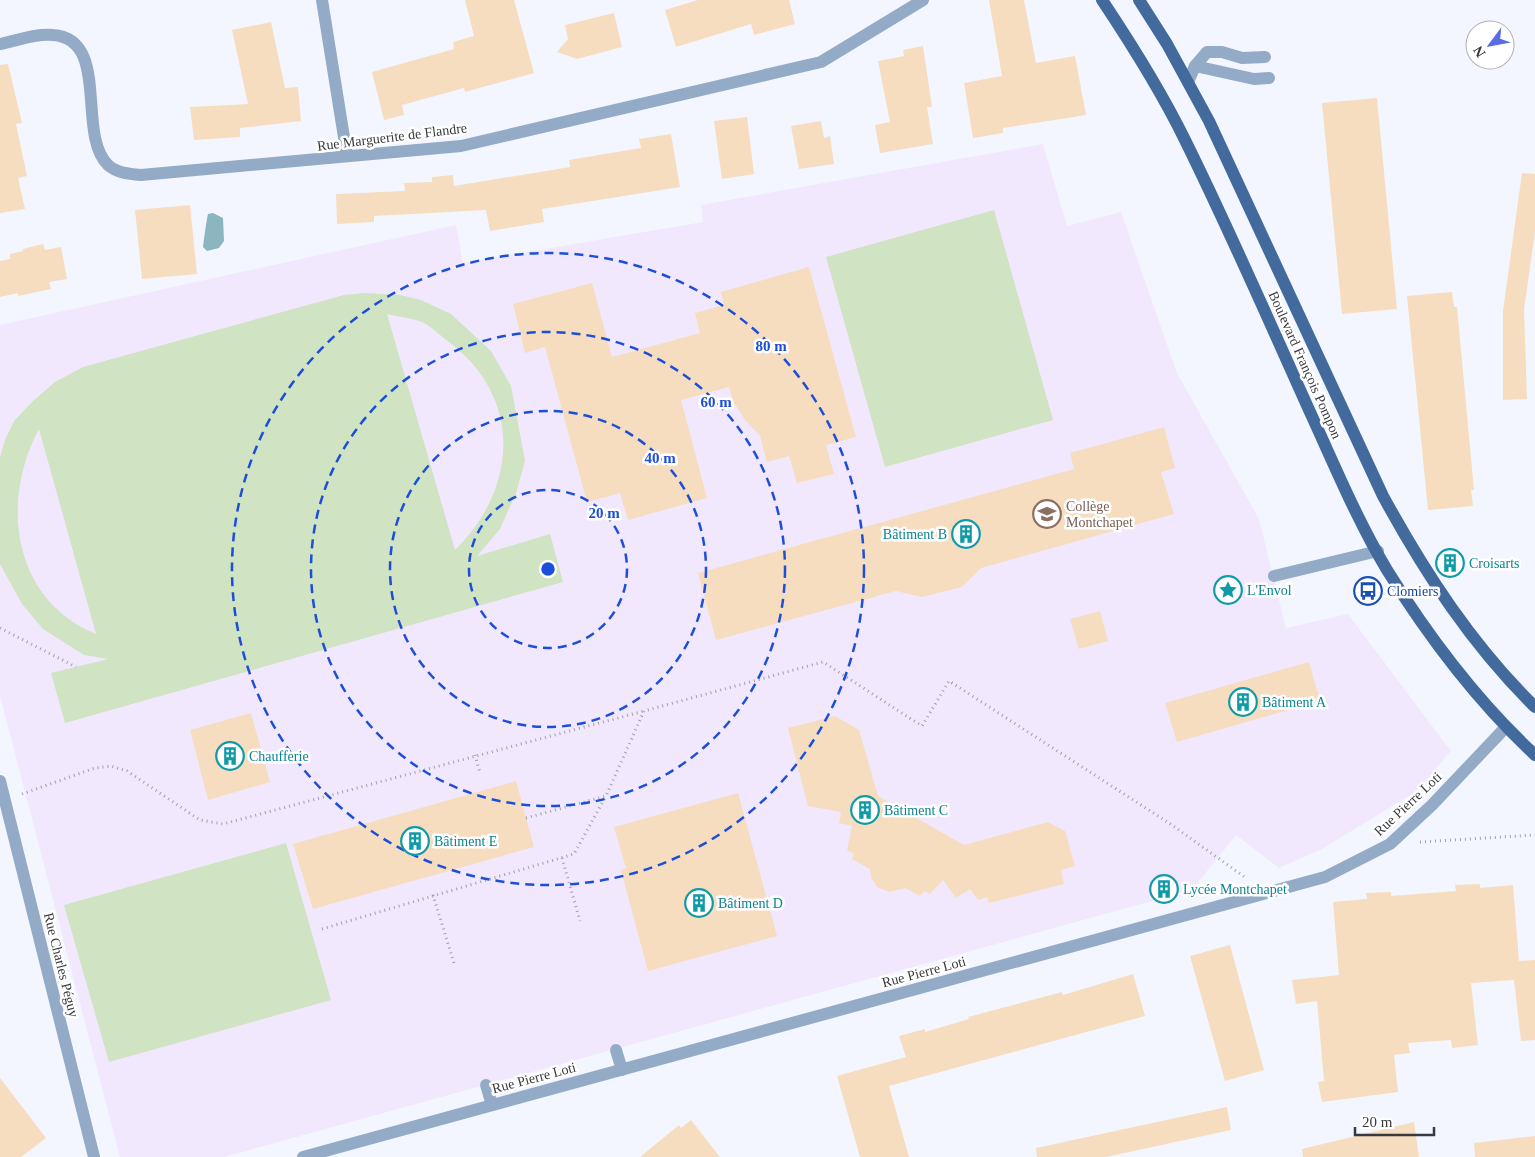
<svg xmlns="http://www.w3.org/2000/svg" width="1535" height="1157" font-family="Georgia,serif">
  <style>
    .education { fill: #f1e8fd }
    .green { fill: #d0e3c3; fill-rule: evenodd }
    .water { fill: #8bb6bf }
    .building { fill: #f6ddbf }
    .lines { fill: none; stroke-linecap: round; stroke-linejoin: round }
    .path { stroke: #9fa1a8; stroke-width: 3; stroke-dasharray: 1 4; stroke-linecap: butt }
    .service { stroke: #94abc7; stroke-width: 12 }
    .minor { stroke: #94abc7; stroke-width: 12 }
    .primary { stroke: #436a9d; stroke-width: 12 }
    .ring { fill: none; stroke: #1d4ed8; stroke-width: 2.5; stroke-dasharray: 9 6 }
    .labels { text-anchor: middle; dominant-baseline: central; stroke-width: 5; stroke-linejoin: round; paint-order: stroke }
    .street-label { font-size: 14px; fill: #38393d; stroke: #fff }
    .education-label { font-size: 14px; fill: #785e54; stroke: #fff; text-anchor: start }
    .culture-label { font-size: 14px; fill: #0d838f; stroke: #fff; text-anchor: start }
    .transit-label { font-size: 14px; fill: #164399; stroke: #fff; text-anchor: start }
    .centre { fill: #1d4ed8; stroke: #fff; stroke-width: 2.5 }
    .ring-label { font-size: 15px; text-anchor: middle; font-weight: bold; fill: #1d4ed8; stroke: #fff; stroke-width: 5; stroke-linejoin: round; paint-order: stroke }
  </style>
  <rect width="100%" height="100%" fill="#f4f6ff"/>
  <!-- education -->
  <polygon class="education" points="1043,144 1067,226 1121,212 1177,373 1259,519 1286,628 1348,614 1451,751 1417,791 1322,849 1279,868 1236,835 1192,890 224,1157 120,1157 0,696 0,325 456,225 463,263 703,222 701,205"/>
  <!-- green -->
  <g class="green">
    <polygon points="994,210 1053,420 885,467 826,257"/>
    <path d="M365,293L400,295L421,300L451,314L491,351L511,386L525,461L516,493L500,529L477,556L550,534L563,582L65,723L51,673L108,659L84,655L43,629L22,604L0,564V457L5,440L14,421L33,401L55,382L83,367L344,295ZM387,314C398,317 414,318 424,323C433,328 441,336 449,342C523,398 518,488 455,550ZM39,429L96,634C12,600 0,501 39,429Z"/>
    <polygon points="286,843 331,1000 109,1062 64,905"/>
  </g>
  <!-- water -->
  <path class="water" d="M213,213L223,218L224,241L219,248L207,251L203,247C203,245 207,217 208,214Z"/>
  <!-- building -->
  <g class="building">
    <polygon points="465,0 514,0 534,73 465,92 464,88 402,105 404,115 384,120 372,72 454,49 453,42 474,36"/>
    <polygon points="698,0 789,0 795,24 754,35 751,24 676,47 665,10"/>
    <polygon points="989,0 1024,0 1036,63 1075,56 1086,115 1003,128 1003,133 973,138 964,83 1002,76"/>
    <polygon points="614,13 622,47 577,59 557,52 568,39 565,25"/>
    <polygon points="271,22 285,88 298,87 301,121 240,128 240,137 194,140 190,107 248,104 232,30"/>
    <polygon points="923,46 932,107 927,107 933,144 880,153 875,125 890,122 878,61 904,56 903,50"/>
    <polygon points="8,64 22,123 16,124 27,176 18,178 25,209 0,213 0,65"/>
    <polygon points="1377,98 1397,309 1342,314 1322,103"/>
    <polygon points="747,117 754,174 722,179 714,121"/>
    <polygon points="821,121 824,138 830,136 834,164 799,169 791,126"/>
    <polygon points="671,134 680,187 542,209 544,222 490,231 486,210 374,216 374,222 337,224 336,194 405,191 404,183 432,182 432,177 453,175 454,186 570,167 569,160 641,148 639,139"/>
    <polygon points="1522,173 1535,174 1535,232 1524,310 1527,399 1503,400 1503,311"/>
    <polygon points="190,205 197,274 142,279 135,210"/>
    <polygon points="43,244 45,250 61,247 67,279 49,282 51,289 18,296 18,293 0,297 0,261 10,259 10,254 23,251 23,249"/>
    <polygon points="809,267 856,437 826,445 834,474 797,483 789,456 767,462 760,436 745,420 733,401 729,387 681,400 707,498 628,520 620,493 587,502 545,347 525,353 513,304 592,283 612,357 700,333 695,313 724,305 721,292"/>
    <polygon points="1452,292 1454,307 1457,307 1474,490 1471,490 1473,506 1428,510 1407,296"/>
    <polygon points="1164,427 1175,468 1161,472 1174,514 981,568 962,587 922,597 896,591 716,640 698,573 1074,469 1070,453"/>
    <polygon points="1100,611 1108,641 1079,649 1070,619"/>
    <polygon points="1309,662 1320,701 1177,742 1165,703"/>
    <polygon points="251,713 270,782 208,800 190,730"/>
    <polygon points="835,716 859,730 878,796 964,845 1048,822 1065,831 1075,866 1061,870 1064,884 989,903 987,897 978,900 970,889 956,898 943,880 930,894 924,891 920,896 905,888 890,892 877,887 871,877 870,869 852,859 854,854 847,850 852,826 839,823 841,812 808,806 788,728"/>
    <polygon points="516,781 534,847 313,909 293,844"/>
    <polygon points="738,793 777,936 648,971 621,870 626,868 614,827"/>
    <polygon points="1480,884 1480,888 1513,885 1519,961 1535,960 1535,1040 1521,1041 1514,980 1471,983 1478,1045 1452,1048 1451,1040 1408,1043 1410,1053 1394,1055 1398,1092 1322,1102 1318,1082 1324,1081 1317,1001 1296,1004 1292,980 1339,975 1333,902 1367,899 1366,893 1391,892 1391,896 1456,891 1455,885"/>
    <polygon points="1230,945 1264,1070 1225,1081 1190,956"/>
    <polygon points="1133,974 1145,1016 889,1086 909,1157 860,1157 837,1076 906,1057 899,1036 925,1029 925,1032 969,1019 968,1017 1062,992 1063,995"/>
    <polygon points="0,1078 46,1138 21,1157 0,1157"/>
    <polygon points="1227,1107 1231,1130 1106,1157 1037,1157 1036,1148"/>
    <polygon points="691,1120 720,1157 640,1157 679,1125 681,1128"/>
    <polygon points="1414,1122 1419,1157 1303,1157 1302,1149"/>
    <polygon points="1535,1136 1535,1157 1475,1157 1474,1143"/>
  </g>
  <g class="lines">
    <!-- path -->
    <g class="path">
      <polyline points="0,628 76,667"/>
      <polyline points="475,755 480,773"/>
      <polyline points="22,794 95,768 111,766 127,771 200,820 223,824 644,711"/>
      <polyline points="526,818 606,796 644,711 823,662 922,726 949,681 1169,823 1246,878"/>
      <polyline points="1420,842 1535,835"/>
      <polyline points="562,858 580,921"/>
      <polyline points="433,895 454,963"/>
      <polyline points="322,929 574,854 606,796"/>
    </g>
    <!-- service -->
    <g class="service">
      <polyline points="1195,66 1207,52 1222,52 1242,58 1265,57"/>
      <polyline points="1188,82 1195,66 1254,79 1269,78"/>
      <polyline points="1274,576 1378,551"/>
      <polyline points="616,1050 622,1070"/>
      <polyline points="486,1085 492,1105"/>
    </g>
    <!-- minor -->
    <g class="minor">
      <polyline points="322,0 347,156"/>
      <path d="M0,44C16,41 36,33 53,35C111,39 76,134 108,165C117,173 129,174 141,175L461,146L821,62L923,0"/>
      <polyline points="0,781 94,1157"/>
      <polyline points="303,1157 1325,877 1390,844 1432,805 1506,727"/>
    </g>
    <!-- primary -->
    <g class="primary">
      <path d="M1102,0C1132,45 1161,91 1185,140C1229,229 1269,321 1310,412C1334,464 1357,520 1387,570C1428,636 1478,702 1535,755"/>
      <path d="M1139,0L1167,44L1209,121L1383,496C1425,573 1472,645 1535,707"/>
    </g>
  </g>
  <!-- distance rings -->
  <g class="ring">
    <circle cx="548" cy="569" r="79"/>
    <circle cx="548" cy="569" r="158"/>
    <circle cx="548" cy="569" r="237"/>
    <circle cx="548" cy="569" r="316"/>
  </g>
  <!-- icons -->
  <defs>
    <symbol id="school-ring" viewBox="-11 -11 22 22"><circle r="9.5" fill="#fff" stroke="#8d6e63" stroke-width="1.5"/><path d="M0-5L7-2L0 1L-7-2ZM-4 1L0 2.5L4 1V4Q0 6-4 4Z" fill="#8d6e63"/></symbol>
    <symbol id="building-ring" viewBox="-11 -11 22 22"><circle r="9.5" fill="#fff" stroke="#0f9aa8" stroke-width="1.5"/><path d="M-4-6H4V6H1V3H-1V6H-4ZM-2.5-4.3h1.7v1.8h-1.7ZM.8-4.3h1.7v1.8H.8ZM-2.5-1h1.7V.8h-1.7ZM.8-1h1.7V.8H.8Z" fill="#0f9aa8"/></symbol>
    <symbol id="sight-ring" viewBox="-11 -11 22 22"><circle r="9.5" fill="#fff" stroke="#0f9aa8" stroke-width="1.5"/><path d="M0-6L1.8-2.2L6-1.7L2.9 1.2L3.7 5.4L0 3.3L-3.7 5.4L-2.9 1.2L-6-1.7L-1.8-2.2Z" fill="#0f9aa8"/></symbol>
    <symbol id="bus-ring" viewBox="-11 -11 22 22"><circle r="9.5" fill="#fff" stroke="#1a4fb4" stroke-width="1.5"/><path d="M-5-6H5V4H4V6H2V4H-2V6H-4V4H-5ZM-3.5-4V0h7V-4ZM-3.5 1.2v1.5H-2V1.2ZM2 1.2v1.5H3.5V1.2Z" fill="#1a4fb4"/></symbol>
  </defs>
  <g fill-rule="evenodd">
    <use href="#school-ring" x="1031" y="498" width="32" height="32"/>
    <use href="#building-ring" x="950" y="518" width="32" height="32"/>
    <use href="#building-ring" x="1434" y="547" width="32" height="32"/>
    <use href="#sight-ring" x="1212" y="574" width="32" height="32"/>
    <use href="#bus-ring" x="1352" y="575" width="32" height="32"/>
    <use href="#building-ring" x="1227" y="686" width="32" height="32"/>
    <use href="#building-ring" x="214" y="740" width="32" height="32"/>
    <use href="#building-ring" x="849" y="794" width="32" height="32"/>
    <use href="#building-ring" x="399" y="825" width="32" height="32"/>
    <use href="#building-ring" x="1148" y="873" width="32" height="32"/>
    <use href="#building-ring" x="683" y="887" width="32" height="32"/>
  </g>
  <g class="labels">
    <!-- street labels -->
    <g class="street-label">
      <text transform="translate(392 137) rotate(-7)">Rue Marguerite de Flandre</text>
      <text transform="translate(1305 365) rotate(66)">Boulevard François Pompon</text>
      <text transform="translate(1408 804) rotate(-43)">Rue Pierre Loti</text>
      <text transform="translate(61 965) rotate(76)">Rue Charles Péguy</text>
      <text transform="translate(924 972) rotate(-15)">Rue Pierre Loti</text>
      <text transform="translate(534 1078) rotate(-15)">Rue Pierre Loti</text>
    </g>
    <!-- education labels -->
    <g class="education-label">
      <text x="1066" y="506">Collège<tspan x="1066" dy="16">Montchapet</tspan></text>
    </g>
    <!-- culture labels -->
    <g class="culture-label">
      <text x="947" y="534" text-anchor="end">Bâtiment B</text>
      <text x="1469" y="563">Croisarts</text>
      <text x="1247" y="590">L'Envol</text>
      <text x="1262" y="702">Bâtiment A</text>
      <text x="249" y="756">Chaufferie</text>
      <text x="884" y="810">Bâtiment C</text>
      <text x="434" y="841">Bâtiment E</text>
      <text x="1183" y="889">Lycée Montchapet</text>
      <text x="718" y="903">Bâtiment D</text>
    </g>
    <!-- transit labels -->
    <g class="transit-label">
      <text x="1387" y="591">Clomiers</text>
    </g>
  </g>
  <circle cx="548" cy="569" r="8" class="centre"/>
  <g class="ring-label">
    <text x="771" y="351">80 m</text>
    <text x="716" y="407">60 m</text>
    <text x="660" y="463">40 m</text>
    <text x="604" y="518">20 m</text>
  </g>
  <!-- north arrow -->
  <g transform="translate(1490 45) rotate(238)"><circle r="24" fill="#ffffff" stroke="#afb0b1"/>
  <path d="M0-4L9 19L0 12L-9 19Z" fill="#5a6ce3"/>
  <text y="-8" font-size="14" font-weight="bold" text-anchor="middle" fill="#38393d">N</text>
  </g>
  <!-- scale -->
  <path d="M1355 1127v8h79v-8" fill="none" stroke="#38393d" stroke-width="2.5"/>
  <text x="1362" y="1127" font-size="15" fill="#38393d" stroke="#ffffff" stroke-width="4" paint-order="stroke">20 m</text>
</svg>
